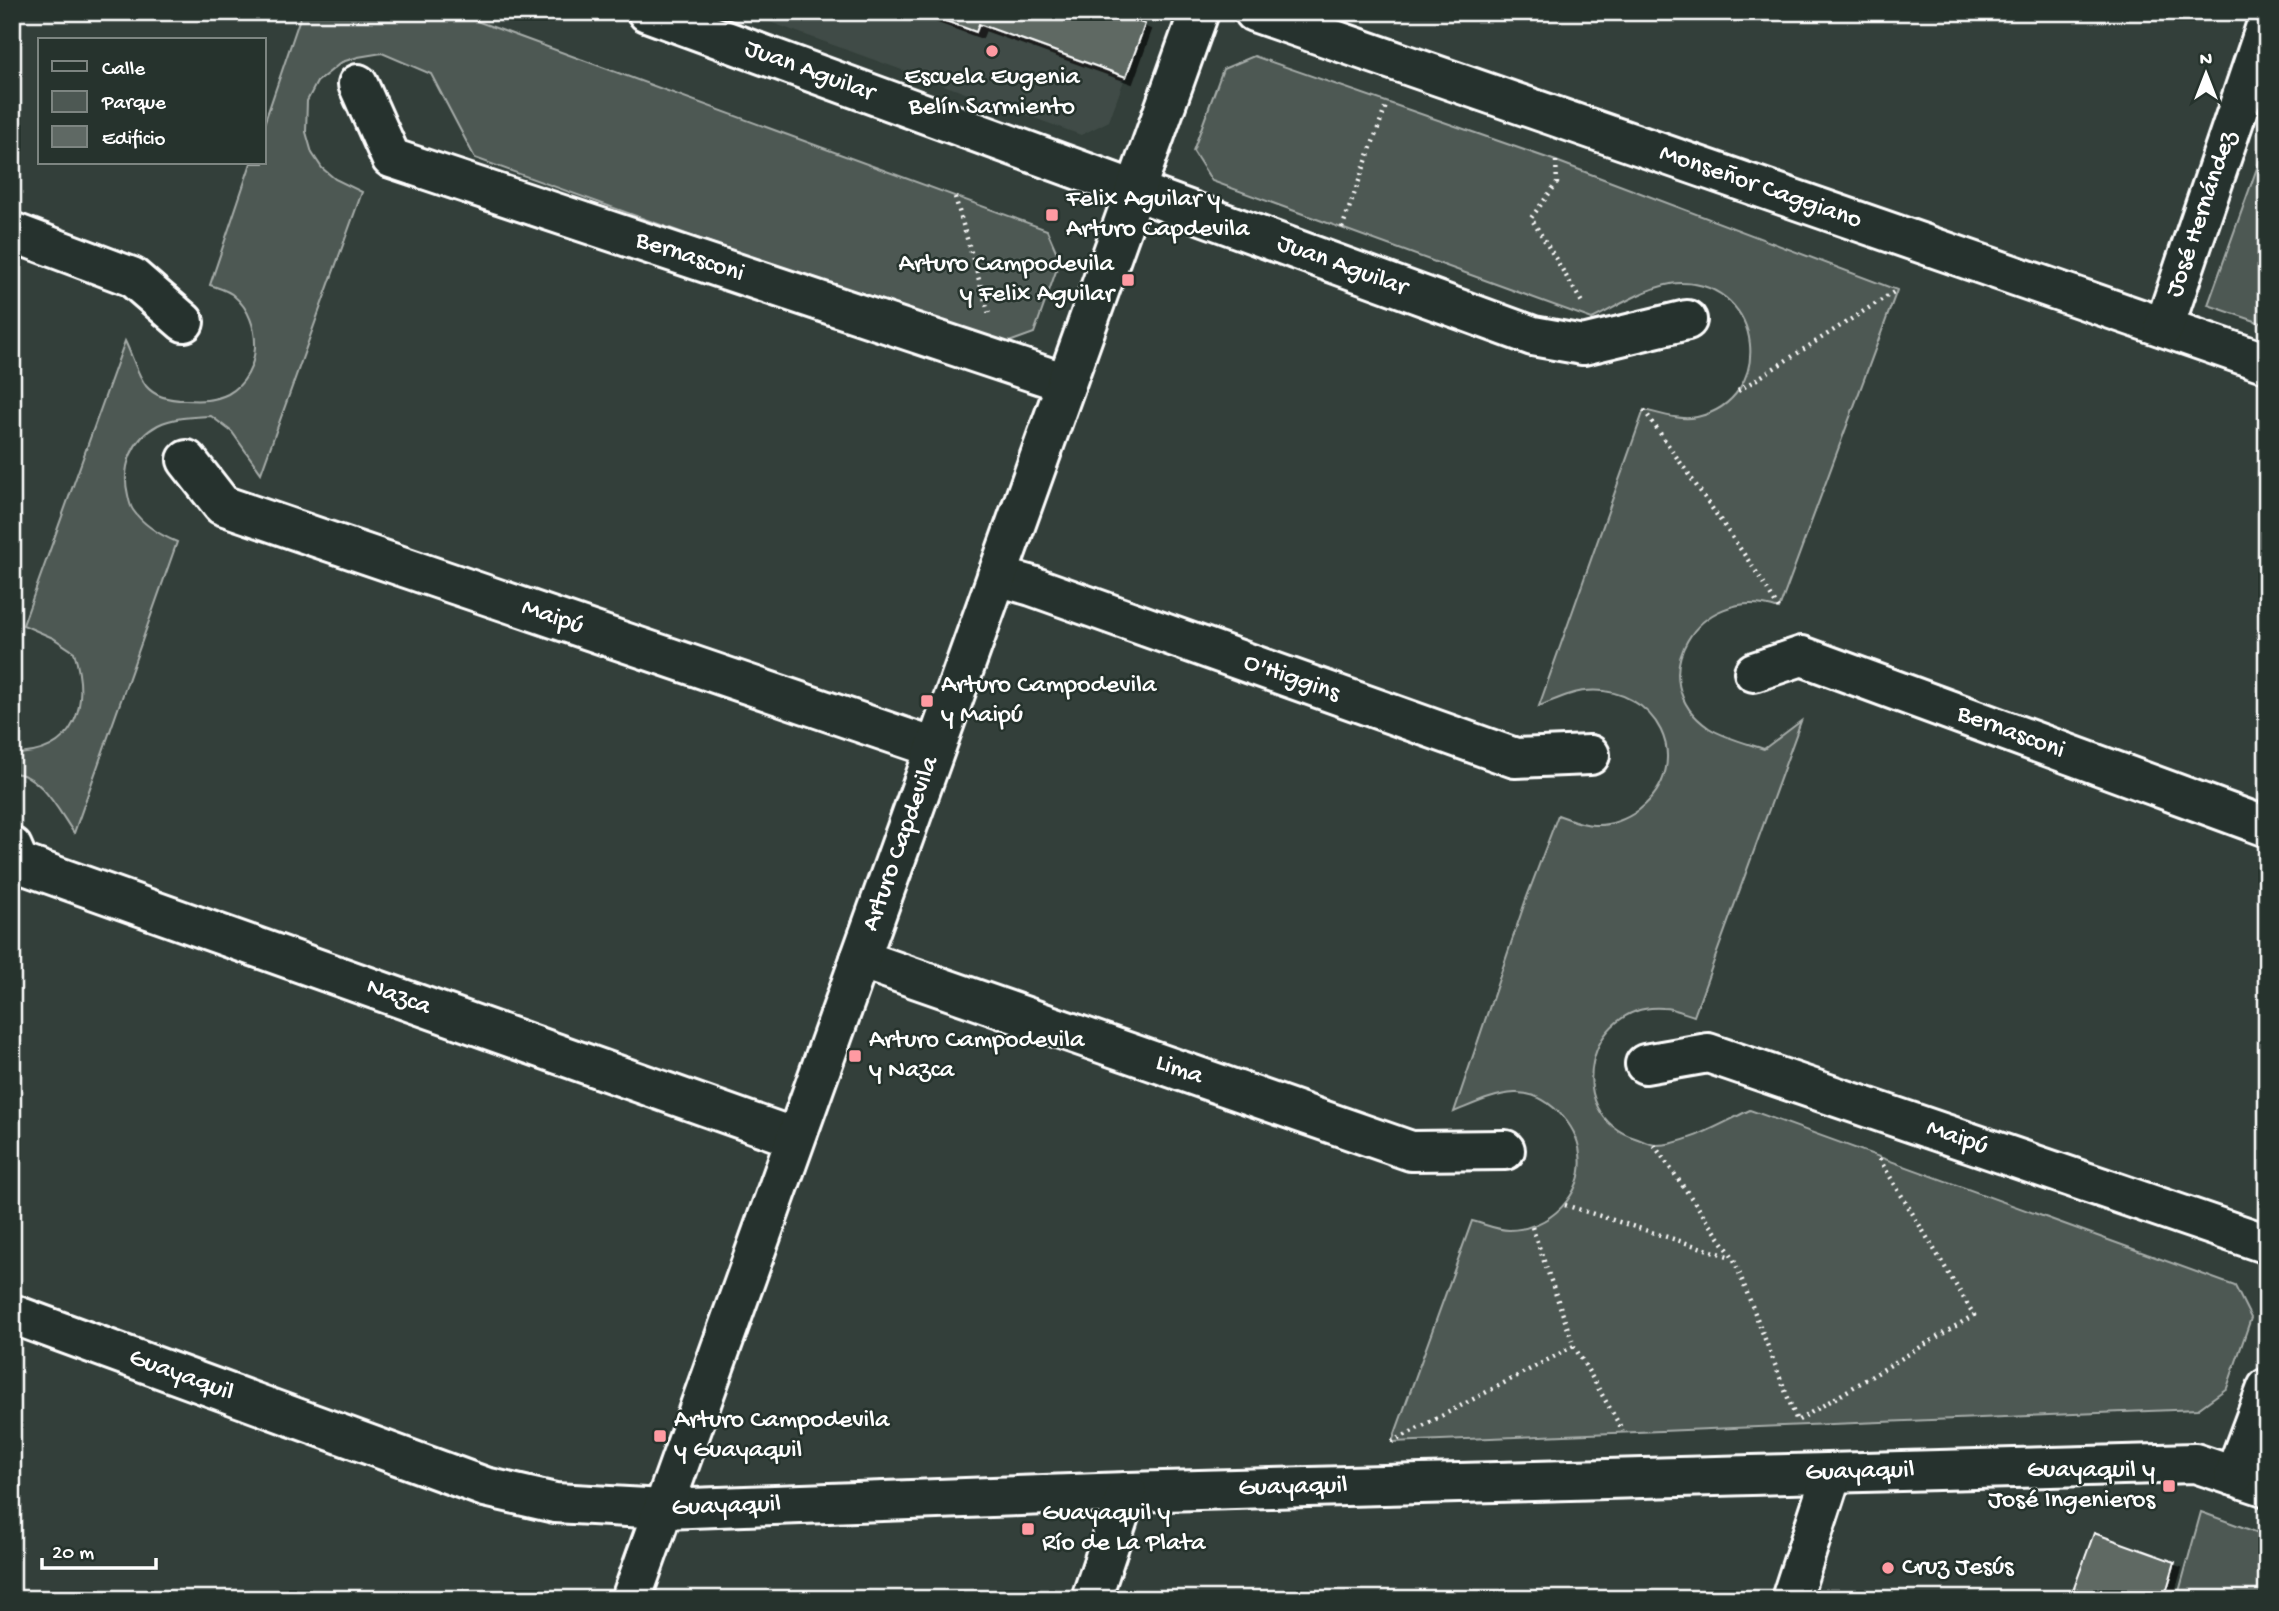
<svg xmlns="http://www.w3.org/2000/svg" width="2279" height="1611" font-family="'Gochi Hand',sans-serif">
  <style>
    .built { fill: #404c47 }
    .green { fill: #4d5853; stroke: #a6aca9; stroke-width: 2 }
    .building { fill: #5f6964; stroke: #fff; stroke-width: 2; filter: url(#shadow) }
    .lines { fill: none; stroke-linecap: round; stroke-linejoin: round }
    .minor-casing { stroke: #fff; stroke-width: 44 }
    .path { stroke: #fff; stroke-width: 4.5; stroke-dasharray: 2 5; stroke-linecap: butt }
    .minor { stroke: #26332d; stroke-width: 38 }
    .poi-dot { fill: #ff9aa2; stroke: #26332d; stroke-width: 2.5 }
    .labels { text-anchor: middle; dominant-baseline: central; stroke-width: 5; stroke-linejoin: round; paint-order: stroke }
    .street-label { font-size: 26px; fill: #fff; stroke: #26332d }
    .poi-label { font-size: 26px; fill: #fff; stroke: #26332d; text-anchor: start }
  </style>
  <defs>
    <filter id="shadow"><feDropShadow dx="6" dy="6" stdDeviation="0" flood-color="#0009"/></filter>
  </defs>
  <rect width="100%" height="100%" fill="#333f3a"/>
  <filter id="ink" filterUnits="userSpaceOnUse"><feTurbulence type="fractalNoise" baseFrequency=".0143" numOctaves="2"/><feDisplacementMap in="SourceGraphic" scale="14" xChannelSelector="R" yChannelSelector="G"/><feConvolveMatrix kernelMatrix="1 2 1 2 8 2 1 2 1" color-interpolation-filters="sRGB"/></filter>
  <g filter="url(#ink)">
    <!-- built -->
    <polygon class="built" points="742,12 1149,12 1109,121 1081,135"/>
    <!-- green -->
    <g class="green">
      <path d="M302,12H452L1047,230L1060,260L1034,333L998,346L475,158L431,74L382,53L358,57L342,62L317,82L307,101L306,132L312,153L322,168L335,179L362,192L261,473L232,432L211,416C193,417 174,417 158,425C132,439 121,467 128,495C129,500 130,506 133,510C144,526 160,535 177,542L74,833C59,812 41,773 12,773V754C77,754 90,705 74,652L53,638L23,625L125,341C132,355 137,374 146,386C156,398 171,400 185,400C200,401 214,401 228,394C263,375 263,320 234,296C228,290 218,288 210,285L251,163H264V124Z"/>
      <path d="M1254,56L1556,161L1897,290L1779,609C1697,581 1640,682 1709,728C1725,738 1746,743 1764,749L1801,721L1694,1016C1684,1013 1673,1008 1663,1008C1587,1002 1562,1115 1635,1138C1641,1140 1649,1144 1655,1145C1684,1146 1724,1122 1750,1110L2235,1286L2251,1318L2227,1388L2198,1409L1392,1442L1472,1221C1484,1224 1497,1230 1509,1230C1548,1230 1586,1195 1580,1154C1577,1124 1547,1092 1515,1093C1494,1094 1474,1104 1454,1112L1525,902L1558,815C1569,819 1582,825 1594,825C1610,826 1627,819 1639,810C1698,763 1656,684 1585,691C1570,692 1553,701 1539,706L1644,410C1661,414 1681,421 1697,417C1776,399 1764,284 1682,283C1655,282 1616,307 1592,319L1212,181L1193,151L1223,69Z"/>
      <polygon points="2267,140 2267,325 2208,305"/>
      <polygon points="2201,1512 2267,1536 2267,1599 2177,1599"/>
    </g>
    <!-- building -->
    <g class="building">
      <polygon points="921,12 1111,12 1145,24 1126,77 979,24 976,32"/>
      <polygon points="2094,1533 2175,1562 2164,1599 2070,1599"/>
    </g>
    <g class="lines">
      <defs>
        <g id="minor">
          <path id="s1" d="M647,12L1533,336L1583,345L1687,320"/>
          <path id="s2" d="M1254,12L2267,363"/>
          <path id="s3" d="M358,84L391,158L1066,383"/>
          <polyline points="12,232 132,277 184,322"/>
          <path id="s4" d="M2164,327L2267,23"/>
          <path id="s5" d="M187,460L222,505L935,748"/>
          <path id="s6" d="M997,576L1032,586L1515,758L1590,755"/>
          <path id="s7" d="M1754,672L1802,656L2267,827"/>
          <path id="s8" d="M12,847L19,863L795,1138"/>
          <path id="s9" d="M860,959L1411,1151L1505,1150"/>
          <path id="s10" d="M1645,1064L1708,1053L2267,1244"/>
          <path id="s11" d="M12,1314L485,1487L555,1503L664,1509L1127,1492L2195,1463L2267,1487"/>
          <polyline points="2234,1476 2267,1388"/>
          <path id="s12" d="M631,1599L1199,12"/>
          <polyline points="1091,1599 1127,1492"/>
          <polyline points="1791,1599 1832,1473"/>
        </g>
      </defs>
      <!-- minor casing -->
      <use href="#minor" class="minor-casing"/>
      <!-- path -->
      <g class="path">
        <polyline points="1556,161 1557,183 1531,218 1583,304"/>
        <polyline points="955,197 990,318"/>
        <polyline points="1342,228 1387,103"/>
        <polyline points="1738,391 1897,290"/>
        <polyline points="1644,410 1757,573 1779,609"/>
        <polyline points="1654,1145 1733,1257 1797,1421 1974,1315 1877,1155"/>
        <polyline points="1565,1205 1731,1257"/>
        <polyline points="1532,1227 1574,1346 1623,1431"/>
        <polyline points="1392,1442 1574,1346"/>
      </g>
      <!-- minor -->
      <use href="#minor" class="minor"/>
    </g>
  </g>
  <!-- markers -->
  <g class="poi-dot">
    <circle cx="992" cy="51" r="7"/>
    <rect x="1045" y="208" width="14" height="14" rx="3.5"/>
    <rect x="1121" y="273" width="14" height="14" rx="3.5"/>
    <rect x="920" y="694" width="14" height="14" rx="3.5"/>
    <rect x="848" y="1049" width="14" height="14" rx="3.5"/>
    <rect x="653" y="1429" width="14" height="14" rx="3.5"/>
    <rect x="2162" y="1479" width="14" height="14" rx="3.5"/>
    <rect x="1021" y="1522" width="14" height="14" rx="3.5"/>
    <circle cx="1888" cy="1568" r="7"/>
  </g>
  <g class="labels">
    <!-- street labels -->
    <g class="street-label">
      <text stroke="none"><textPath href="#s1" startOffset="173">Juan Aguilar</textPath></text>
      <text stroke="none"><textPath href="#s2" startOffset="536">Monseñor Caggiano</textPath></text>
      <text stroke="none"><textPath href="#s4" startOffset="119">José Hernández</textPath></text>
      <text stroke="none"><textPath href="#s3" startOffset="396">Bernasconi</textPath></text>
      <text stroke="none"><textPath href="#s1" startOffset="740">Juan Aguilar</textPath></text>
      <text stroke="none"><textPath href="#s5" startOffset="406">Maipú</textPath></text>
      <text stroke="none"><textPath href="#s6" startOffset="312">O'Higgins</textPath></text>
      <text stroke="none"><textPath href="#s7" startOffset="273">Bernasconi</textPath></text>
      <text stroke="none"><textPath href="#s12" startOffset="802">Arturo Capdevila</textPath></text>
      <text stroke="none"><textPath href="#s8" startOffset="420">Nazca</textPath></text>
      <text stroke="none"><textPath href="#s9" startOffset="338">Lima</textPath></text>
      <text stroke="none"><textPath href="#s10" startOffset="327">Maipú</textPath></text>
      <text stroke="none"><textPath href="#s11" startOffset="180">Guayaquil</textPath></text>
      <text stroke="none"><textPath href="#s11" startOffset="1881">Guayaquil</textPath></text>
      <text stroke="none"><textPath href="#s11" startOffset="1314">Guayaquil</textPath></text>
      <text stroke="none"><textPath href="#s11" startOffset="747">Guayaquil</textPath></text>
    </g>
    <!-- poi labels -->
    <g class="poi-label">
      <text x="992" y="78" text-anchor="middle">Escuela Eugenia<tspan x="992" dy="30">Belín Sarmiento</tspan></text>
      <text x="1066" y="200">Felix Aguilar y<tspan x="1066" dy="30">Arturo Capdevila</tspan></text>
      <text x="1114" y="265" text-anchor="end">Arturo Campodevila<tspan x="1114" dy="30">y Felix Aguilar</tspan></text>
      <text x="941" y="686">Arturo Campodevila<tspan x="941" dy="30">y Maipú</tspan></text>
      <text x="869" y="1041">Arturo Campodevila<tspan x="869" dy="30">y Nazca</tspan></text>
      <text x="674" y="1421">Arturo Campodevila<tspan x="674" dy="30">y Guayaquil</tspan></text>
      <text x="2155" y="1471" text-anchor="end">Guayaquil y<tspan x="2155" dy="30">José Ingenieros</tspan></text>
      <text x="1042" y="1514">Guayaquil y<tspan x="1042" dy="30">Río de La Plata</tspan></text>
      <text x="1902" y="1568">Cruz Jesús</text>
    </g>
  </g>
  <!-- margin -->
  <rect width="2279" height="1611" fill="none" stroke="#26332d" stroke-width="42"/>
  <rect x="21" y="21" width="2237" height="1569" fill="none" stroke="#fff" stroke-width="2.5" filter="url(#ink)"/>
  <!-- legend -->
  <rect x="38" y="38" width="228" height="126" fill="#26332d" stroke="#7d8581" stroke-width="2"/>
  <rect x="52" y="61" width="35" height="10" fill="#26332d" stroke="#7d8581" stroke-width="2"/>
  <text x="102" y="74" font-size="21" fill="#ffffff">Calle</text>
  <rect x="52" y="91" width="35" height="21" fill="#4d5853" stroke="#7d8581" stroke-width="2"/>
  <text x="102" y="108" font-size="21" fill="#ffffff">Parque</text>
  <rect x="52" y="126" width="35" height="21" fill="#5f6964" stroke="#7d8581" stroke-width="2"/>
  <text x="102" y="144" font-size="21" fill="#ffffff">Edificio</text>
  <!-- north arrow -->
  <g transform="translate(2206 74)" stroke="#26332d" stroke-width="5" paint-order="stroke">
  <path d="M0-5L12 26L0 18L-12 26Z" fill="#ffffff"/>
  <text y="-10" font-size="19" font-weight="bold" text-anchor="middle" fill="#ffffff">N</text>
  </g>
  <!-- scale -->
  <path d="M42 1558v10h114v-10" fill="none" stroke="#ffffff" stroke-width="3.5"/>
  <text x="52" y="1558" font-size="21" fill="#ffffff" stroke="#26332d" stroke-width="5" paint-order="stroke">20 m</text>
</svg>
